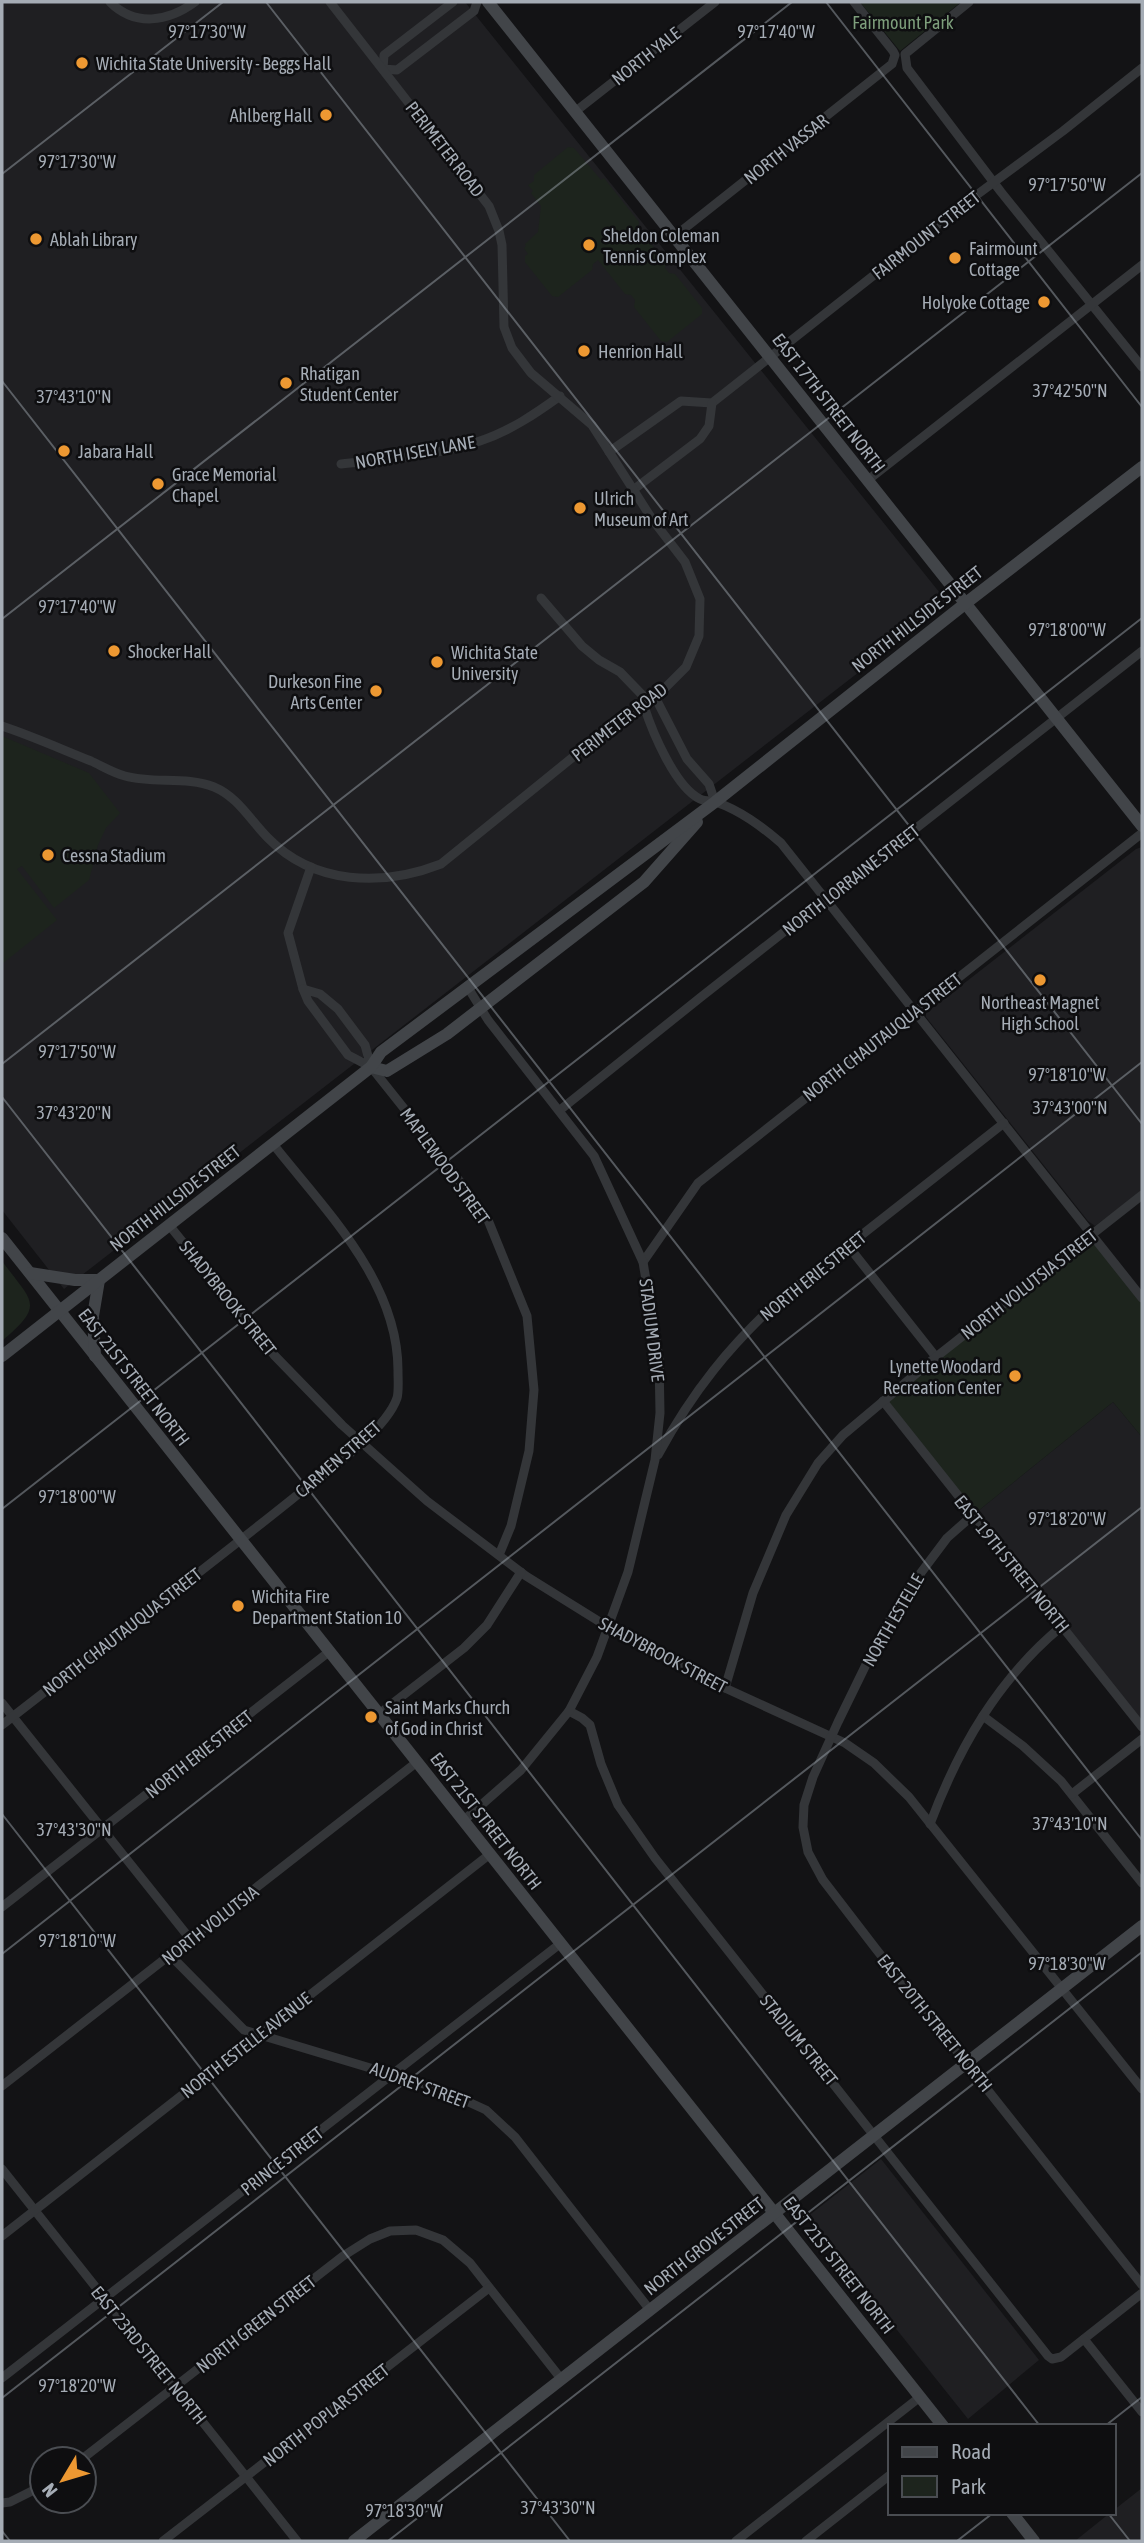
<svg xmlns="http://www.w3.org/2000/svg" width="1144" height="2543" font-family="'Asap Condensed',sans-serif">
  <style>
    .built { fill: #1f1f22 }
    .green { fill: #1d241d }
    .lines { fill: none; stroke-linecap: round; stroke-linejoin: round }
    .street { stroke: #343639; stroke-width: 9 }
    .secondary { stroke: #424549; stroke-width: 12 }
    .ticks { fill: none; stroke: #a5acb5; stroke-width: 2; stroke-opacity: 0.45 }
    .poi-dot { fill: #ed9832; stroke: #0e0e10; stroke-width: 2.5 }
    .labels { text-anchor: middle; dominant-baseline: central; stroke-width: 5; stroke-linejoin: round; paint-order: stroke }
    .park-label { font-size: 18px; fill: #7e9f7c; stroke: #0e0e10 }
    .street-label { font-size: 18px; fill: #a5acb5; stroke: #0e0e10 }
    .poi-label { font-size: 18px; fill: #a5acb5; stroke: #0e0e10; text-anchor: start }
    .ticks-label { font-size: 18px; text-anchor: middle; fill: #a5acb5; stroke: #0e0e10; stroke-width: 5; stroke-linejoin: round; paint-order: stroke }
  </style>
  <rect width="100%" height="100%" fill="#131315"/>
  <!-- built -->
  <g class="built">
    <polygon points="2,2 465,2 948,603 64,1289 2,1210"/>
    <polygon points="1142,847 1142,1191 1095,1226 1088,1221 926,1017 926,1013 1136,849"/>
    <polygon points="1113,1402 1142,1437 1142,1727 973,1515"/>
    <polygon points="881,2159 1039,2360 968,2419 807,2217"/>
    <polygon points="1142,2488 1142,2541 1075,2541 1110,2513 1114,2513 1114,2510"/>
  </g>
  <!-- green -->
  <g class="green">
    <polygon points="860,2 961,2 900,51"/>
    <polygon points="568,147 574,148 601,180 604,178 639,222 638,228 666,262 665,268 669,273 675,274 702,308 702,314 667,342 661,341 634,307 635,300 631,295 625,294 598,260 593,264 592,270 558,297 552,296 525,262 525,256 528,254 524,248 526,246 525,244 538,232 541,206 531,193 533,191 528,185 534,181 534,175"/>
    <polygon points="2,736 89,773 120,813 106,828 98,845 89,880 54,908 22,866 17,869 57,920 2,964"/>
    <polygon points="1093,1235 1142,1298 1142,1437 1113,1402 973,1515 883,1401"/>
    <path d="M2,1261C32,1302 46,1304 2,1341Z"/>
  </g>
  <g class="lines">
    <!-- street -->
    <g class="street">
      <path d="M110,2C135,27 168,22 195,2"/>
      <polyline points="453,2 384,55 383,69 397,70 474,11 477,2"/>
      <polyline points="969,2 905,54 907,68 1001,192 1142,367"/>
      <polyline points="576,111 715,2"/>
      <polyline points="675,236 892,64 895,55 893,51 854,2"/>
      <polyline points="609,452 681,401 712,403 959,208 1063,131 1142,68"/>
      <path d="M341,464C387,459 436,456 480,441C510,431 535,414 560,396"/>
      <polyline points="868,480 1142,265"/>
      <polyline points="633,490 700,439 709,426 712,403"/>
      <polyline points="541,598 582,646 599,660 620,672 649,702"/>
      <polyline points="655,697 687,759 709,784 715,802"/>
      <path d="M644,706C652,731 675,787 700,799C704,801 711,801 716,802C741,811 761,826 781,843L1142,1298"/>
      <path d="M2,726C32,736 61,749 91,761C102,766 113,773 125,776C154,784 186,776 214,787C238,797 250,820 268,838C314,885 382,887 441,864L578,753L659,694L686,667L699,636L700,599L685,562L652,519L592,425L531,373L512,348L504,327L502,245L499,231L489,206L330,2"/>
      <polyline points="303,989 288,933 311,867"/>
      <polyline points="371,1067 365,1045 338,1009 320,994 303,989 308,1001 348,1055 371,1067 430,1141 488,1220 527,1316 534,1390 529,1451 511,1526 499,1555"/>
      <polyline points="560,1110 701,997 1142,651"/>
      <polyline points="169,1225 274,1355 342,1425 427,1501 526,1576 608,1627 725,1688 845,1743 874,1763 909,1797 1142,2089"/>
      <polyline points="849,1247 936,1357"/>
      <polyline points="643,1262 698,1183 1142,833"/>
      <polyline points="883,1401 1142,1727"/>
      <path d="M658,1455C693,1391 729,1346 784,1296L1004,1123"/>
      <polyline points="973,1515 947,1538 905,1594 879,1638 838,1722 813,1777 804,1805 803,1827 808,1852 823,1880 876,1949 1142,2285"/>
      <polyline points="725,1688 753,1593 786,1515 818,1463 843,1435 936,1357 1142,1195"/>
      <polyline points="2,1703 191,1940"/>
      <polyline points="569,1711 582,1718 590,1725 601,1764 618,1805 655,1858 1048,2356 1052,2359 1061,2357 1142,2293"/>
      <polyline points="379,1714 464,1648 487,1625 521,1572"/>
      <polyline points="983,1716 1023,1746 1061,1781 1142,1883"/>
      <path d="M2,1725C98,1650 196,1576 291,1500C320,1476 385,1433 397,1398C399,1391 398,1380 398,1372C399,1282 325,1210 273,1144"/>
      <polyline points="1072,1794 1142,1739"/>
      <polyline points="463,1821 521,1770 569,1711 597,1657 628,1572 655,1460 660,1413 659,1358 643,1262 594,1156 488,1020 467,986"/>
      <path d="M930,1824C959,1747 998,1679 1062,1626"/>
      <polyline points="2,1907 330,1651"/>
      <polyline points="171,1956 244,2030 440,2089 486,2110 515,2137 650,2310"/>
      <polyline points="2,2086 417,1762"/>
      <polyline points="2,2169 297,2541"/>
      <polyline points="2,2236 490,1854"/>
      <polyline points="1084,2339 1142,2412"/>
      <polyline points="2,2378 561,1943"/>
      <polyline points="82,2459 343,2256 370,2239 390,2231 416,2230 443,2240 470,2263 562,2380"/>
      <polyline points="2,2503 10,2502 42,2486"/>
      <polyline points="163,2541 489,2288"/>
      <polyline points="736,2541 920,2397"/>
      <polyline points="806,2541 890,2475"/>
    </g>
    <!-- secondary -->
    <g class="secondary">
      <polyline points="488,2 1142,826"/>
      <polyline points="371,1067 387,1071 447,1034 644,882 697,822"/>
      <polyline points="2,1238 943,2426"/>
      <polyline points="30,1273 75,1280 99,1280 93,1316 95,1356"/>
      <polyline points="2,1356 371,1067 381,1052 715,802 966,603 1142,467"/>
      <polyline points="1012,2513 1034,2541"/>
      <polyline points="354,2541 1142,1926"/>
    </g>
  </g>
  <!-- ticks -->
  <path class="ticks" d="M266,2L1142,1124M826,2L1142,407M2,174L223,2M2,381L1142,1840M2,619L792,2M2,1064L1142,173M2,1097L1040,2426M2,1509L1142,618M2,1814L570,2541M2,1954L1142,1062M2,2398L1142,1507M1105,2426L1142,2397M1108,2513L1130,2541M2,2531L10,2541M388,2541L1142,1952M957,2541L993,2513"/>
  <!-- markers -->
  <g class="poi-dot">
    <circle cx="82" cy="63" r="7"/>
    <circle cx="326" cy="115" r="7"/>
    <circle cx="36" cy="239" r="7"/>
    <circle cx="589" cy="245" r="7"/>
    <circle cx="955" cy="258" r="7"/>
    <circle cx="1044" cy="302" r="7"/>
    <circle cx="584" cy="351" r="7"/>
    <circle cx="286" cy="383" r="7"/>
    <circle cx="64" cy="451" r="7"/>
    <circle cx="158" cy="484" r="7"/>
    <circle cx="580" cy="508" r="7"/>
    <circle cx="114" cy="651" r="7"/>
    <circle cx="437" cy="662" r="7"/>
    <circle cx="376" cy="691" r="7"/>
    <circle cx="48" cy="855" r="7"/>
    <circle cx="1040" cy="980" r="7"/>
    <circle cx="1015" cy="1376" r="7"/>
    <circle cx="238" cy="1606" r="7"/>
    <circle cx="371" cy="1717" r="7"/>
  </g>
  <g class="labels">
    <!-- park labels -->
    <g class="park-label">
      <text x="903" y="22">Fairmount Park</text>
    </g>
    <!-- street labels -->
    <g class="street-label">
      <text transform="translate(646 56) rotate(-38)">NORTH YALE</text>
      <text transform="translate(445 149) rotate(52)">PERIMETER ROAD</text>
      <text transform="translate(786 149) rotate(-38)">NORTH VASSAR</text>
      <text transform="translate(926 235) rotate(-38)">FAIRMOUNT STREET</text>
      <text transform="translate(829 403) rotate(52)">EAST 17TH STREET NORTH</text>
      <text transform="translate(415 452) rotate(-10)">NORTH ISELY LANE</text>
      <text transform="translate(917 619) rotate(-38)">NORTH HILLSIDE STREET</text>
      <text transform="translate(619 722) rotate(-38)">PERIMETER ROAD</text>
      <text transform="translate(851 880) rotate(-38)">NORTH LORRAINE STREET</text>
      <text transform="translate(882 1037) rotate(-38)">NORTH CHAUTAUQUA STREET</text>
      <text transform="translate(445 1166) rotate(54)">MAPLEWOOD STREET</text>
      <text transform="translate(175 1198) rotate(-38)">NORTH HILLSIDE STREET</text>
      <text transform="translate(813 1276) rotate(-39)">NORTH ERIE STREET</text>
      <text transform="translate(1029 1284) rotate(-38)">NORTH VOLUTSIA STREET</text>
      <text transform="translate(228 1298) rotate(51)">SHADYBROOK STREET</text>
      <text transform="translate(652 1330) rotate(83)">STADIUM DRIVE</text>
      <text transform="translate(134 1377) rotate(52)">EAST 21ST STREET NORTH</text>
      <text transform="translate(338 1459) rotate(-41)">CARMEN STREET</text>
      <text transform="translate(1012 1564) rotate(51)">EAST 19TH STREET NORTH</text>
      <text transform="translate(893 1620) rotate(-60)">NORTH ESTELLE</text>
      <text transform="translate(122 1632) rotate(-38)">NORTH CHAUTAUQUA STREET</text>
      <text transform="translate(663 1655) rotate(28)">SHADYBROOK STREET</text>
      <text transform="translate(199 1754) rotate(-38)">NORTH ERIE STREET</text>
      <text transform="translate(486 1821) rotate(52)">EAST 21ST STREET NORTH</text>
      <text transform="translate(210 1925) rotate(-38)">NORTH VOLUTSIA</text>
      <text transform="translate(935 2023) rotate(51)">EAST 20TH STREET NORTH</text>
      <text transform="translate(799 2040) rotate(51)">STADIUM STREET</text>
      <text transform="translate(246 2045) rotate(-38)">NORTH ESTELLE AVENUE</text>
      <text transform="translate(420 2085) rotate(20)">AUDREY STREET</text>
      <text transform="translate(282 2161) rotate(-38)">PRINCE STREET</text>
      <text transform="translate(704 2246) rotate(-38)">NORTH GROVE STREET</text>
      <text transform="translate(839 2265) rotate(52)">EAST 21ST STREET NORTH</text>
      <text transform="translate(256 2324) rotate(-38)">NORTH GREEN STREET</text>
      <text transform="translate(149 2355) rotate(51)">EAST 23RD STREET NORTH</text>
      <text transform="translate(326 2415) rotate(-38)">NORTH POPLAR STREET</text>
    </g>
    <!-- poi labels -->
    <g class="poi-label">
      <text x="96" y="63">Wichita State University - Beggs Hall</text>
      <text x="312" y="115" text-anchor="end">Ahlberg Hall</text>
      <text x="603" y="235">Sheldon Coleman<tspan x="603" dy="21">Tennis Complex</tspan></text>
      <text x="50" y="239">Ablah Library</text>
      <text x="969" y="248">Fairmount<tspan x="969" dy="21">Cottage</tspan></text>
      <text x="1030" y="302" text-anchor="end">Holyoke Cottage</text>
      <text x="598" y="351">Henrion Hall</text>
      <text x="300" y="373">Rhatigan<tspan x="300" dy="21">Student Center</tspan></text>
      <text x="78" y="451">Jabara Hall</text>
      <text x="172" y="474">Grace Memorial<tspan x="172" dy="21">Chapel</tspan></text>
      <text x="594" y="498">Ulrich<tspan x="594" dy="21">Museum of Art</tspan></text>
      <text x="128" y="651">Shocker Hall</text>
      <text x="451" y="652">Wichita State<tspan x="451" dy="21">University</tspan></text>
      <text x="362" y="681" text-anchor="end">Durkeson Fine<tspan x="362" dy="21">Arts Center</tspan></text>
      <text x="62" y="855">Cessna Stadium</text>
      <text x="1040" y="1002" text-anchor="middle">Northeast Magnet<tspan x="1040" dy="21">High School</tspan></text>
      <text x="1001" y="1366" text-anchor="end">Lynette Woodard<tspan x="1001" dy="21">Recreation Center</tspan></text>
      <text x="252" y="1596">Wichita Fire<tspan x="252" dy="21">Department Station 10</tspan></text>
      <text x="385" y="1707">Saint Marks Church<tspan x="385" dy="21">of God in Christ</tspan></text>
    </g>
  </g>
  <g class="ticks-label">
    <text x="776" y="38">97°17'40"W</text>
    <text x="207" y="38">97°17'30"W</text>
    <text x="77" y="168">97°17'30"W</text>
    <text x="1067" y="191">97°17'50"W</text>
    <text x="1070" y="397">37°42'50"N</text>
    <text x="74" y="403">37°43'10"N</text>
    <text x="77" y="613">97°17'40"W</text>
    <text x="1067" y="636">97°18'00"W</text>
    <text x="77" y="1058">97°17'50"W</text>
    <text x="1067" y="1081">97°18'10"W</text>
    <text x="1070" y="1114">37°43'00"N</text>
    <text x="74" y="1119">37°43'20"N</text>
    <text x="77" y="1503">97°18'00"W</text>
    <text x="1067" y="1525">97°18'20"W</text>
    <text x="1070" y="1830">37°43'10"N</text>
    <text x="74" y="1836">37°43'30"N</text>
    <text x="77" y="1947">97°18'10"W</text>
    <text x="1067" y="1970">97°18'30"W</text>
    <text x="77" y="2392">97°18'20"W</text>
    <text x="558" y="2514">37°43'30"N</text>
    <text x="404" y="2517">97°18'30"W</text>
  </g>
  <!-- border -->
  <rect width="1144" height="2543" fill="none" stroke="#a5acb5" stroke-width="7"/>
  <!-- legend -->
  <rect x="888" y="2424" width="228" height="91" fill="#0e0e10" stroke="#4a4d52" stroke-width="2"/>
  <rect x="902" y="2447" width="35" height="10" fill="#424549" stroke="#4a4d52" stroke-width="2"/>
  <text x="951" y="2459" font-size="21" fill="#a5acb5">Road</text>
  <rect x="902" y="2476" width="35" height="21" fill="#1d241d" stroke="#4a4d52" stroke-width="2"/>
  <text x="951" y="2494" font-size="21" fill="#a5acb5">Park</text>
  <!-- north arrow -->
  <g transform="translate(63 2480) rotate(232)"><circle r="33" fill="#0e0e10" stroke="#4a4d52" stroke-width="2"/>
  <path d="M0-5L12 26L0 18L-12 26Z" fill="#ed9832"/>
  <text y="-10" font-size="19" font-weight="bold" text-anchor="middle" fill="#a5acb5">N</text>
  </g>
</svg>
